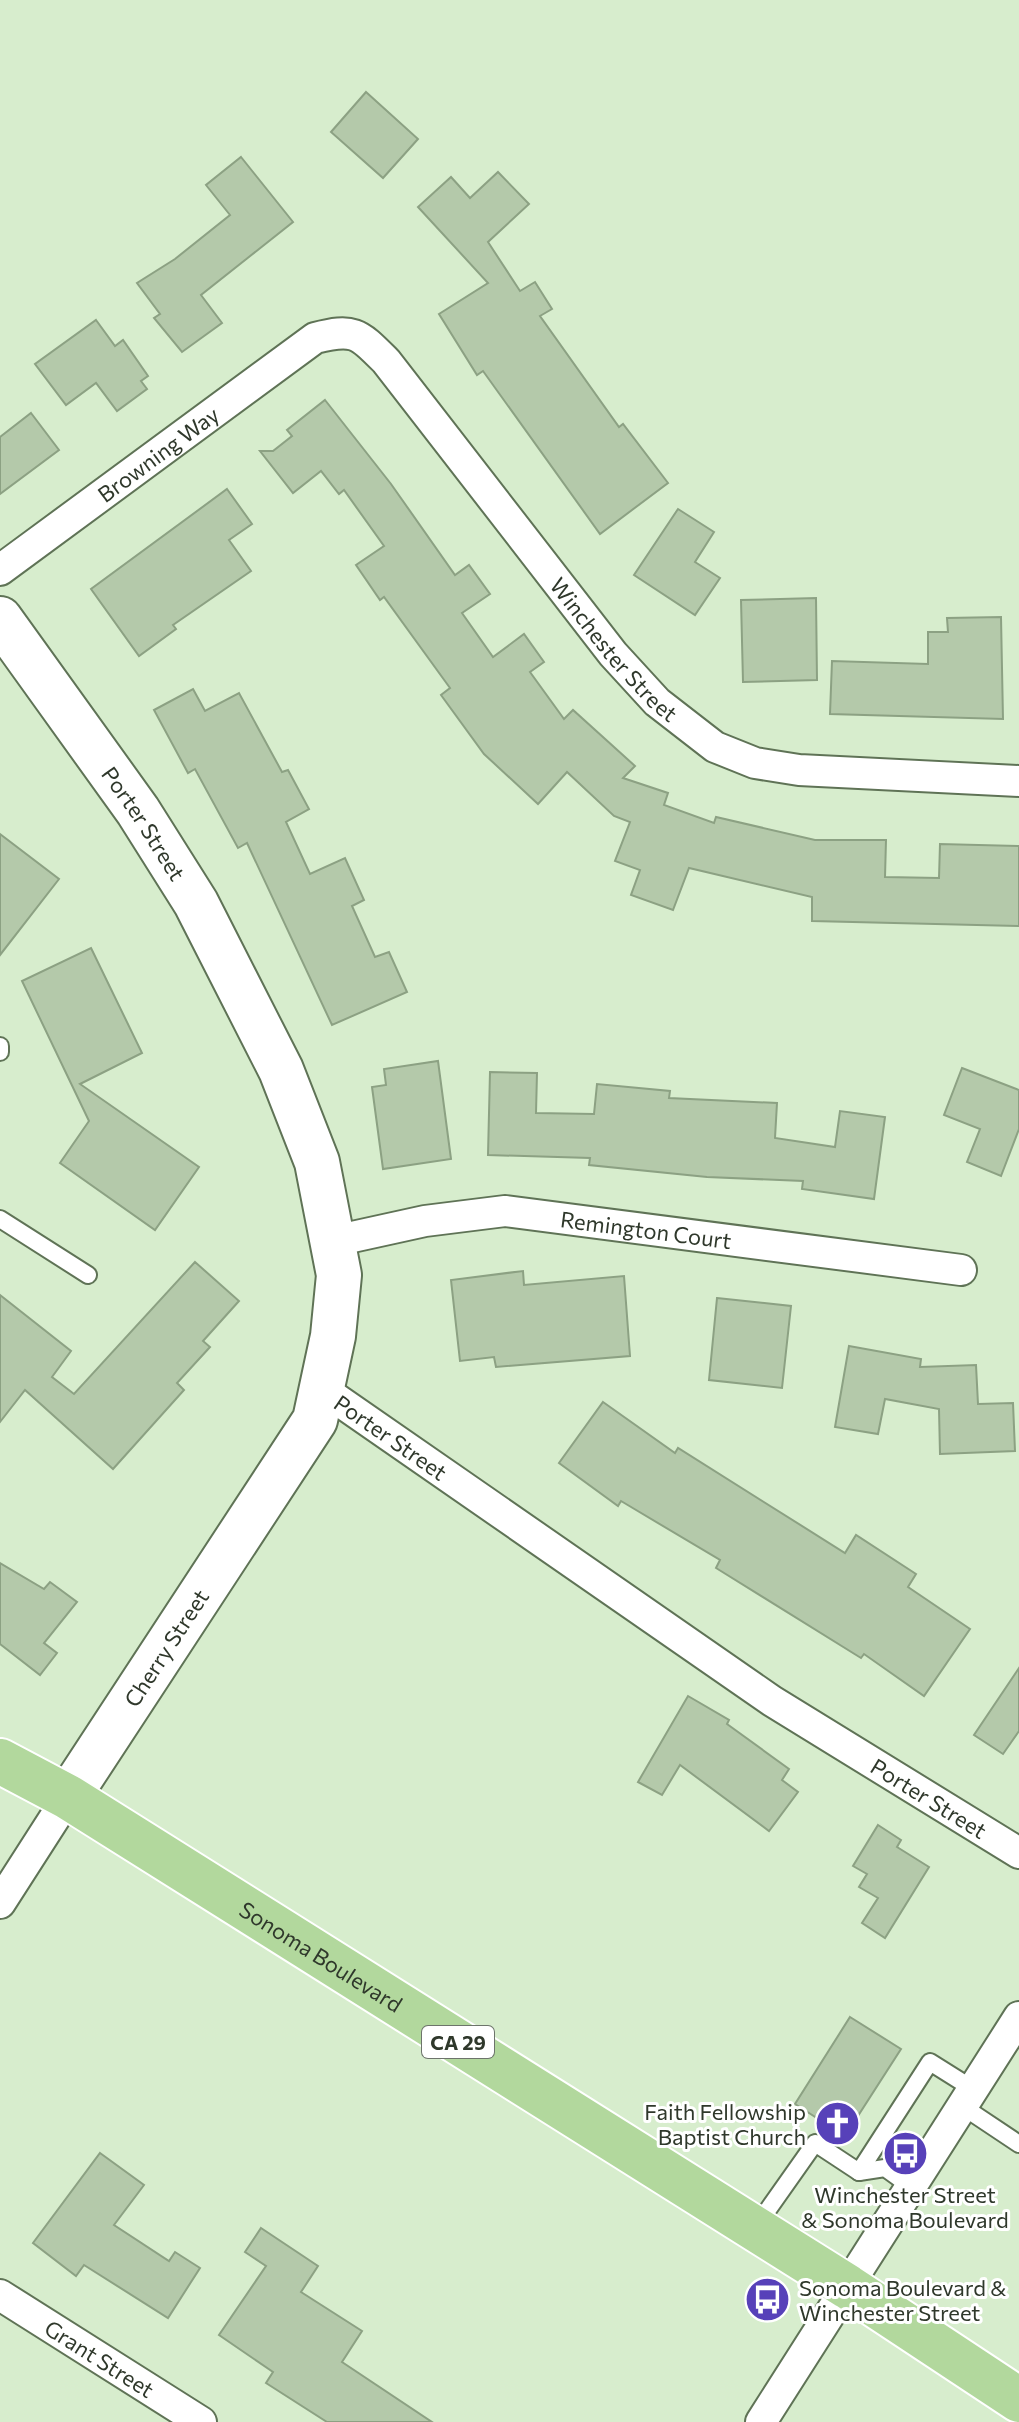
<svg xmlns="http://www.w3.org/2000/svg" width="1019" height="2422" font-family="Commissioner,sans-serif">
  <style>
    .building { fill: #b4c9aa; stroke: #8ca183; stroke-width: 2 }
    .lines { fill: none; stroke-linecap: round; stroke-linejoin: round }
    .lane-casing { stroke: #5f7356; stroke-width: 20 }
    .street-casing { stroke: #5f7356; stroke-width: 34 }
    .secondary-casing { stroke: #5f7356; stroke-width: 48 }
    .primary-casing { stroke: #fff; stroke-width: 48 }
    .lane { stroke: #fff; stroke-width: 16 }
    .street { stroke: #fff; stroke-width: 30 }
    .secondary { stroke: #fff; stroke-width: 44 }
    .primary { stroke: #b2d89d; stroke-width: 44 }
    .labels { text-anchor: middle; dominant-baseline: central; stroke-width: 6; stroke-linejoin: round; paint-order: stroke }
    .shield { fill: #fff; stroke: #6d746b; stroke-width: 2 }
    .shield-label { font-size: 20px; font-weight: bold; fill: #2f382b }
    .street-label { font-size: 22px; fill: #2f382b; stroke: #fff }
    .poi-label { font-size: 22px; fill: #2f382b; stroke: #fff; text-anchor: end }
  </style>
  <rect width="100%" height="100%" fill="#d7edcd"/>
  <!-- building -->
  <g class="building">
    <polygon points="366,92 418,139 383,178 331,132"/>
    <polygon points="241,157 293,222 201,295 222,323 182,352 154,318 160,314 137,283 175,259 230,215 206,185"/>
    <polygon points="498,172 529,204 488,242 520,291 535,282 552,309 540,316 619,427 623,424 668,483 600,534 483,371 477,375 439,314 488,283 418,207 451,177 470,198"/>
    <polygon points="96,320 115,346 123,340 148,376 141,381 147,389 117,411 96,383 66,405 35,364"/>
    <polygon points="325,400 391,484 455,575 469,565 490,594 462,613 493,657 524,634 544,662 530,672 564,719 573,710 635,766 623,778 668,793 664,805 714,823 716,817 815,840 886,840 885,877 939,878 940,844 1019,846 1019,926 812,921 812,897 689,868 673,910 631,895 640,870 615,861 630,822 614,816 567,772 538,804 484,754 441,695 450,688 384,597 380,600 356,565 384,546 344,490 339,494 321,471 293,493 260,451 273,451 292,436 287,430"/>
    <polygon points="31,413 59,450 0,494 0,437"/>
    <polygon points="227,489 252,524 229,540 251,571 173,625 176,629 139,656 91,589"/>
    <polygon points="678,509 714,532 695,562 720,578 695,615 634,575"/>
    <polygon points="816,598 817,680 743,682 741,600"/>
    <polygon points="1001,617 1003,719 830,714 832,661 928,664 928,632 948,632 947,618"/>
    <polygon points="193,689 205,711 239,693 282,772 288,770 309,809 286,822 310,874 345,858 364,900 352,906 375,957 389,952 407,992 332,1025 247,843 238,848 195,769 188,773 154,710"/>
    <polygon points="0,834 59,879 0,955"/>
    <polygon points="91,948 142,1053 80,1084 199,1167 155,1230 60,1163 89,1121 22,981"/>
    <polygon points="438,1061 451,1159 383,1169 372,1087 386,1085 384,1069"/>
    <polygon points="962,1068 1019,1090 1019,1129 1001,1176 967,1162 980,1129 944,1115"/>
    <polygon points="490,1072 537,1073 536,1113 594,1114 597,1084 670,1091 669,1098 777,1103 775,1138 835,1147 840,1111 885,1117 874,1199 802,1189 803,1181 707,1177 589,1165 590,1158 488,1155"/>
    <polygon points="195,1262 239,1301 203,1341 210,1347 177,1383 184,1390 113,1469 25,1390 0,1422 0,1295 71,1351 52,1377 74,1394"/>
    <polygon points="523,1271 524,1285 624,1276 630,1356 496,1367 494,1357 460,1361 451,1280"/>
    <polygon points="717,1298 791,1306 782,1388 709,1380"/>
    <polygon points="849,1346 921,1359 920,1367 976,1365 978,1404 1013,1403 1015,1451 940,1454 939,1409 885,1399 878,1434 835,1427"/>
    <polygon points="603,1402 675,1453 678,1448 845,1553 856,1535 916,1574 908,1587 970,1629 924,1696 864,1654 861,1658 716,1568 720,1560 621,1501 618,1506 559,1463"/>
    <polygon points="0,1563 44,1589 50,1582 77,1602 44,1643 57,1653 40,1675 0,1644"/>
    <polygon points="1019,1668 1019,1731 1003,1754 974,1735"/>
    <polygon points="688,1696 729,1720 727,1724 789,1769 782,1780 798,1792 769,1831 680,1765 662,1795 638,1782"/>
    <polygon points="878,1825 901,1840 897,1847 929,1867 885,1938 862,1923 878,1898 859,1887 867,1874 853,1866"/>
    <polygon points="850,2017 901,2049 845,2136 795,2104"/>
    <polygon points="100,2153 144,2185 114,2225 169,2261 175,2252 200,2268 168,2318 84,2265 76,2276 33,2243"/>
    <polygon points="261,2228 318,2266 301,2292 362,2331 342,2362 432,2422 327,2422 266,2383 273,2372 219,2335 266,2266 245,2252"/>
  </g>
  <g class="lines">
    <defs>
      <g id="lane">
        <polyline points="0,1046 0,1052"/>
        <polyline points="0,1219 88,1275"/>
        <polyline points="962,2106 1019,2144"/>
        <polyline points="859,2172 930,2062 973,2089"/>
        <polyline points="755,2228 815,2143 859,2172 885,2168 910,2186"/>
      </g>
      <g id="street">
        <path id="s1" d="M0,570L315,338C354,328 358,333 386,361L613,654L657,702L715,747L755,763L799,770L1019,781"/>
        <path id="s2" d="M334,1241L425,1221L505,1211L961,1270"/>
        <path id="s3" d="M322,1389L772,1701L1019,1853"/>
        <polyline points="0,1903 68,1797"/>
        <path id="s4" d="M0,2295L201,2422"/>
        <polyline points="761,2422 1019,2017"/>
      </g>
      <g id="secondary">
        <path id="s5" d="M0,619L138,811L196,903L281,1070L317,1162L339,1275L333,1336L315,1420L68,1797"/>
      </g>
      <g id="primary">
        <path id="s6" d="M0,1761L68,1797L848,2287L1019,2400"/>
      </g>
    </defs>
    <!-- lane casing -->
    <use href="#lane" class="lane-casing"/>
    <!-- street casing -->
    <use href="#street" class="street-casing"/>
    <!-- secondary casing -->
    <use href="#secondary" class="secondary-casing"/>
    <!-- primary casing -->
    <use href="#primary" class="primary-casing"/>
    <!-- lane -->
    <use href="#lane" class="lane"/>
    <!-- street -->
    <use href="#street" class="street"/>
    <!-- secondary -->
    <use href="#secondary" class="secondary"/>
    <!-- primary -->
    <use href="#primary" class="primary"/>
  </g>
  <!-- icons -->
  <defs>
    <symbol id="church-disc" viewBox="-11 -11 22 22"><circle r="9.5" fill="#5741b9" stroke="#fff"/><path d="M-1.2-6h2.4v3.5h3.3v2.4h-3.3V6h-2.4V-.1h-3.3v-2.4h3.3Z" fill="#fff"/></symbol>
    <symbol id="bus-disc" viewBox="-11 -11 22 22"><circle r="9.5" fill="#5741b9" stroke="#fff"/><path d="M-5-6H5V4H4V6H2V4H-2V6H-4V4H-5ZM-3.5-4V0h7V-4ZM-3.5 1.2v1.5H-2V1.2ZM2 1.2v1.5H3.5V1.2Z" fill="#fff"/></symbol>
  </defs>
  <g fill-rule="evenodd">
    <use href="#church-disc" x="812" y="2098" width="51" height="51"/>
    <use href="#bus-disc" x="880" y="2128" width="51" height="51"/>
    <use href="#bus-disc" x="742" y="2274" width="51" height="51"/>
  </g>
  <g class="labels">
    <!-- shield labels -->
    <rect class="shield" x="422" y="2026" width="72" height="32" rx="6"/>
    <g class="shield-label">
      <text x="458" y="2042">CA 29</text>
    </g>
    <!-- street labels -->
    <g class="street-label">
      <text stroke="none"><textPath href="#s1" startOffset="196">Browning Way</textPath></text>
      <text stroke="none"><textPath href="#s1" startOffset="840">Winchester Street</textPath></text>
      <text stroke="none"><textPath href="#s5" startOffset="250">Porter Street</textPath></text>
      <text stroke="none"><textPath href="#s2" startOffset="316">Remington Court</textPath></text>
      <text stroke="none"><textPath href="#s3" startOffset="84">Porter Street</textPath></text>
      <text transform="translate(166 1648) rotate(-57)">Cherry Street</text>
      <text stroke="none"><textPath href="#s3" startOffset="732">Porter Street</textPath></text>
      <text stroke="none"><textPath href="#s6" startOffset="376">Sonoma Boulevard</textPath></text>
      <text stroke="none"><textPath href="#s4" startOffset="118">Grant Street</textPath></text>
    </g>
    <!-- poi labels -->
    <g class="poi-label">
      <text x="806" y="2111">Faith Fellowship<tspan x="806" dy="25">Baptist Church</tspan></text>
      <text x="905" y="2194" text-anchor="middle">Winchester Street<tspan x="905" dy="25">&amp; Sonoma Boulevard</tspan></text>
      <text x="799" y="2287" text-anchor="start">Sonoma Boulevard &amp;<tspan x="799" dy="25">Winchester Street</tspan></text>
    </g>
  </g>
</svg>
